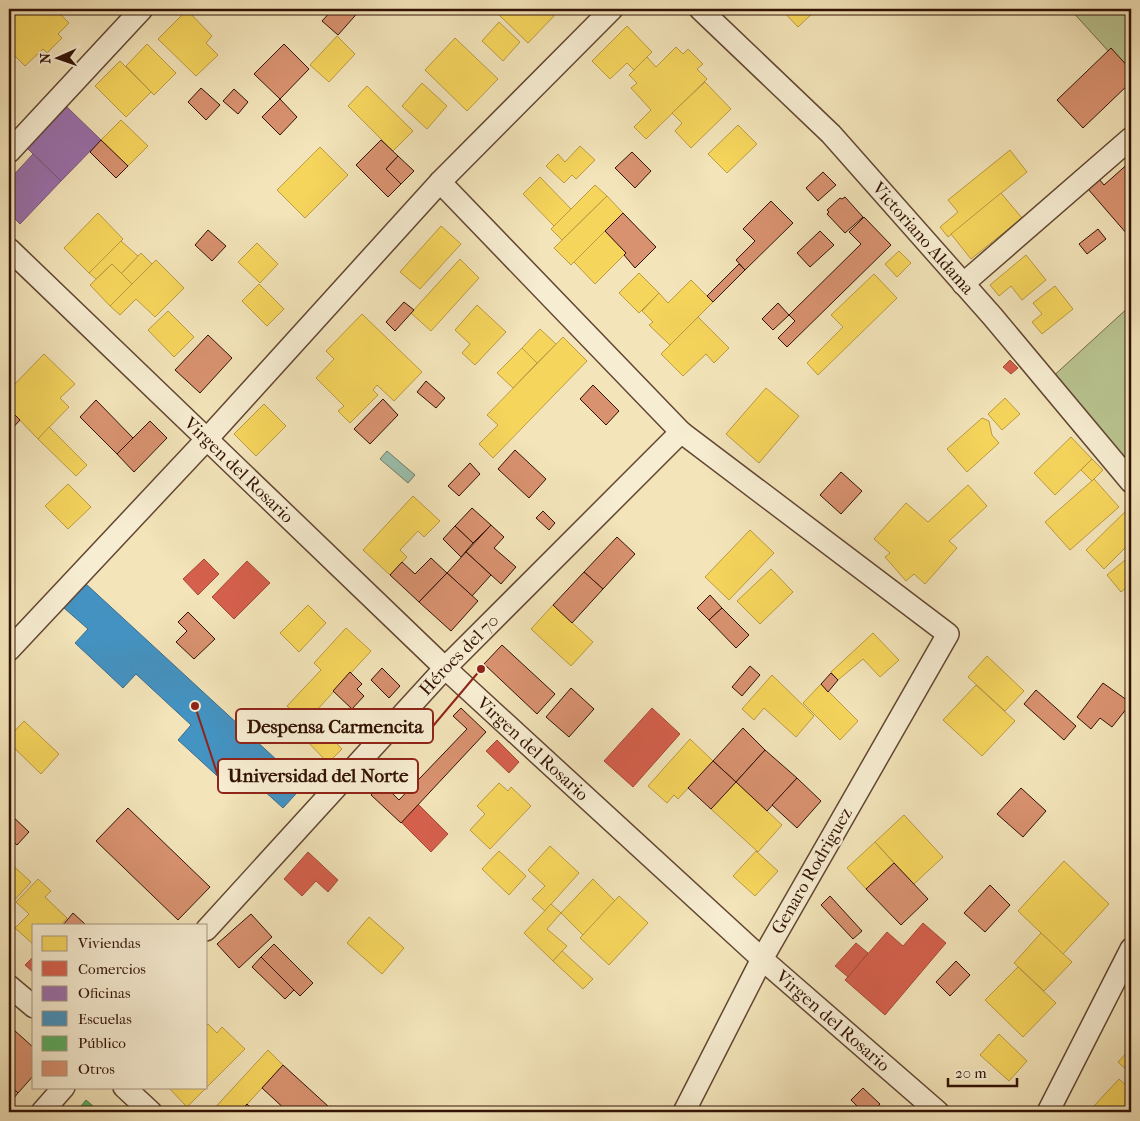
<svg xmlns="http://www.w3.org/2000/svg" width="1140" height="1121" font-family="'IM FELL French Canon',serif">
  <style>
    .green { fill: #b9c490; stroke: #766b4a }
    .water { fill: #9bbfad; stroke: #717a6a }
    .homes { fill: #f6d55c; stroke: #bb9a42 }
    .shops { fill: #d6604d; stroke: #a54937 }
    .offices { fill: #9970ab; stroke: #7a5479 }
    .schools { fill: #4393c3; stroke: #3e6c8a }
    .public { fill: #5aae61; stroke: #4e7f45 }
    .building { fill: #d99270; stroke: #321205 }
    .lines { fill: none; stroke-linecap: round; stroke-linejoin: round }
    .minor-casing { stroke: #624632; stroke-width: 24 }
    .minor { stroke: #f7edd2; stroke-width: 21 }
    .labels { text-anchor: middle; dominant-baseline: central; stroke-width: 5; stroke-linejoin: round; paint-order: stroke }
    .street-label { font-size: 18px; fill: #321205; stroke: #f7edd2 }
    .leader { fill: none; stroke: #8f2418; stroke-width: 2 }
    .callout-dot { fill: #8f2418; stroke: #f7edd2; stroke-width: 2 }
    .callout { fill: #f7edd2; stroke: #8f2418; stroke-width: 2 }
    .callout-label { font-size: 19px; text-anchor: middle; font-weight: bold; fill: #321205 }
  </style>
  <rect width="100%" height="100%" fill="#f3e4b9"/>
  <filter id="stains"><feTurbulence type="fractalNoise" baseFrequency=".004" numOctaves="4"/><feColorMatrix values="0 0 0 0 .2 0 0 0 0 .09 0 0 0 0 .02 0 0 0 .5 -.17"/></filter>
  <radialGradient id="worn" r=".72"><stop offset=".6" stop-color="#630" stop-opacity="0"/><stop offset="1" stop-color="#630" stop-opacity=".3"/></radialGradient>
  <!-- green -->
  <g class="green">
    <polygon points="1070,9 1131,9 1131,76"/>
    <polygon points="1131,305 1131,476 1049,380"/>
  </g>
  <!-- water -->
  <polygon class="water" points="387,451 415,475 408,483 380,459"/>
  <!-- homes -->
  <g class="homes">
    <polygon points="9,9 55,9 69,23 58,34 62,38 47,53 43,49 25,66 9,50"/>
    <polygon points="500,9 546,9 554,16 528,43 497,13"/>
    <polygon points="781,9 817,9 798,27"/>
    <polygon points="187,10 212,36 206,43 218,55 196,76 158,39"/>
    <polygon points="499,22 520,42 503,61 482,41"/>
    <polygon points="627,26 652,52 634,70 627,63 610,79 592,61"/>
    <polygon points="337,36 355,54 329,82 310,65"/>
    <polygon points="455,38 498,79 467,111 425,70"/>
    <polygon points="147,44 176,73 154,95 126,66"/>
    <polygon points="676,47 683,54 688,49 703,64 697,69 707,79 646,139 634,127 651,110 631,88 637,83 629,75 647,57 656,67"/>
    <polygon points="120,61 151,92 126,117 95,86"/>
    <polygon points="705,82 731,109 691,148 675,131 682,123 672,113"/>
    <polygon points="422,83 447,106 427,129 402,106"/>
    <polygon points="367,86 413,131 393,151 348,106"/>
    <polygon points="121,120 148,146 128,166 101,140"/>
    <polygon points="738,125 757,144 727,173 708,154"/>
    <polygon points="580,146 595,160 576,179 572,175 564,183 546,166 558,154 565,162"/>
    <polygon points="320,147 348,175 305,218 277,190"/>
    <polygon points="1010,150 1027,172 948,237 940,227 958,212 948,200"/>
    <polygon points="540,177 571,209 554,226 523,194"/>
    <polygon points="595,185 607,196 562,240 551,229"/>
    <polygon points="1001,193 1022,218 971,259 951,234"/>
    <polygon points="607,196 623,213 571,265 554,248"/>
    <polygon points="98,213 123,239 89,273 64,248"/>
    <polygon points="441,226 461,244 420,289 400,272"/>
    <polygon points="605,231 626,253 595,284 574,262"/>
    <polygon points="121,241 138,256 121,274 112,264 96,279 89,273"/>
    <polygon points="257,243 278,264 260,283 238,262"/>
    <polygon points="899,251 911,263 897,277 885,264"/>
    <polygon points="141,253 152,264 132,284 121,274"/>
    <polygon points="1026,255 1046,280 1022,300 1011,286 999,296 990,285"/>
    <polygon points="460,259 479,278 431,331 411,313"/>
    <polygon points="156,260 184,288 155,317 136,299 120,315 110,306"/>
    <polygon points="112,264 132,284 110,306 90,285"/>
    <polygon points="639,273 659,293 639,313 619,293"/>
    <polygon points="874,274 897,298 818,375 807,363 843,327 831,315"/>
    <polygon points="691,280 713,302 670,345 649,325 653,322 642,311 659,293 668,303"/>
    <polygon points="259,284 284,309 267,326 242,301"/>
    <polygon points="1055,286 1073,309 1042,334 1032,322 1042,314 1033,303"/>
    <polygon points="477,305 506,332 475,365 462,353 470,344 455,330"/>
    <polygon points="168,311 194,337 174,357 148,330"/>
    <polygon points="362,314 422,372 394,401 377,385 373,390 378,395 350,423 338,411 344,406 316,378 334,359 326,351"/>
    <polygon points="698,317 729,348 714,363 706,354 683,376 661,354"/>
    <polygon points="540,329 556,344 537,363 522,348"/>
    <polygon points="563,337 587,361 493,458 479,444 498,425 487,415"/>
    <polygon points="522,348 537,363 513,388 497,373"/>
    <polygon points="44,354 75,384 60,398 69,407 38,439 9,409 9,390"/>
    <polygon points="766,388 799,416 759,463 726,434"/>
    <polygon points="1005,398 1020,414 1002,430 988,414"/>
    <polygon points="264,404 286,426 256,456 234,434"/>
    <polygon points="982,418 989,421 992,435 999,443 967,472 947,449"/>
    <polygon points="49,427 87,465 76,476 38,439"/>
    <polygon points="1071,437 1092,459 1055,495 1034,473"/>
    <polygon points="1092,459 1103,470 1092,481 1081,470"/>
    <polygon points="1094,479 1119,507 1070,550 1045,522"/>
    <polygon points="68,484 91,507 68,529 45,506"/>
    <polygon points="968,485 987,506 949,541 957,548 925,584 914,574 906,581 885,557 890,553 874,539 906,503 928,522"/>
    <polygon points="413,496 440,521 424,537 418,531 400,550 407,557 390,575 363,550"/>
    <polygon points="1131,506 1131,542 1104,569 1086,550"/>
    <polygon points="750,530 774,553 729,600 705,577"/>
    <polygon points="1131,555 1131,584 1121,592 1107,575"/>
    <polygon points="771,569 793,592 760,624 737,601"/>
    <polygon points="308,605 326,623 299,652 280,633"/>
    <polygon points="553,605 593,642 571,666 531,629"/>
    <polygon points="346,628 371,651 305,723 287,706 321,670 314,663"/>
    <polygon points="873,633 899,660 880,677 863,659 838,680 831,672"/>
    <polygon points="987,656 1024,691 1005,711 968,677"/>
    <polygon points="772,675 814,716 796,737 764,708 754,720 742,709"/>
    <polygon points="821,684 858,721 840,740 803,703"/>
    <polygon points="976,685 1015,721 982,756 943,720"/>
    <polygon points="24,721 59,754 41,774 9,743 9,737"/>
    <polygon points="318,724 342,749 328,763 304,738"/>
    <polygon points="690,739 713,761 678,799 674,795 667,803 648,786"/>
    <polygon points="736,782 782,825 758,852 711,809"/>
    <polygon points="499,783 508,791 511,787 531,806 490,849 470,830 485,814 477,806"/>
    <polygon points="904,815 943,857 914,884 875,842"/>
    <polygon points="875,842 894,863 866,889 847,868"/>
    <polygon points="550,846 579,873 545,911 532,899 545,886 528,870"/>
    <polygon points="499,851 526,876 509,895 482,869"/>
    <polygon points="756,851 778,871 755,896 733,876"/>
    <polygon points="1064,861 1109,904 1063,954 1018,911"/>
    <polygon points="9,862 31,882 9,906"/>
    <polygon points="38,879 51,891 45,897 67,918 61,925 34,925 34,945 15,928 29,914 16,902"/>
    <polygon points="593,879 615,901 583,935 561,913"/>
    <polygon points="619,896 648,923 609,965 580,938"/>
    <polygon points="551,904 561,913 547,929 567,946 553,961 524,933"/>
    <polygon points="369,917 404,948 382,974 347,943"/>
    <polygon points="1041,933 1072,962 1044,991 1014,963"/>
    <polygon points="562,951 593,979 583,989 553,961"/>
    <polygon points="1018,967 1056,1003 1023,1037 985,1000"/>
    <polygon points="208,1024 217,1033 222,1027 245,1049 187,1107 168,1087 206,1087 206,1026"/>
    <polygon points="999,1034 1027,1061 1009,1081 980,1055"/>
    <polygon points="1131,1048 1131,1074 1118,1062"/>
    <polygon points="268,1050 283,1065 240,1112 211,1112"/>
    <polygon points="1119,1079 1131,1090 1131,1112 1099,1112 1093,1107"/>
  </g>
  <!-- shops -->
  <g class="shops">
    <polygon points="1010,360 1018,368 1011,374 1003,367"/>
    <polygon points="204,559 219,574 198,595 183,579"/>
    <polygon points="247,561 270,583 234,619 212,597"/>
    <polygon points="652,708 680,734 633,787 604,761"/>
    <polygon points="497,740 519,762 509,773 486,751"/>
    <polygon points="418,804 448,834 431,852 401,822"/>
    <polygon points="308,852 338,880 328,892 316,881 302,896 284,879"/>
    <polygon points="923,923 946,943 885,1015 845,980 887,932 903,946"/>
    <polygon points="856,943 868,953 848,977 835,966"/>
    <polygon points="34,956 34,973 25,965"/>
  </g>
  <!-- offices -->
  <g class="offices">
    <polygon points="67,107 101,140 61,181 27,148"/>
    <polygon points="33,154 61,181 20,224 9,213 9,180"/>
  </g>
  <!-- schools -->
  <polygon class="schools" points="86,584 304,785 283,808 240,769 226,784 178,740 191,725 136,674 123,688 75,643 88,629 64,608"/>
  <!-- public -->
  <polygon class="public" points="86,1100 100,1112 76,1112"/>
  <!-- building -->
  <g class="building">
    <polygon points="333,9 361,9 338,35 322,21"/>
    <polygon points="284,44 309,69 280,99 254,74"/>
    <polygon points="1111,48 1131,70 1131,82 1083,128 1057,100"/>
    <polygon points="201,88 220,105 206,120 188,102"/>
    <polygon points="234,89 248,102 238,114 223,101"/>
    <polygon points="280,99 297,117 280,135 262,117"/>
    <polygon points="101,140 128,166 116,178 90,152"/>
    <polygon points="381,140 398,156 386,169 401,184 388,197 356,165"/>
    <polygon points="632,152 651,171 635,188 615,168"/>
    <polygon points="398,156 414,171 401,184 386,169"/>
    <polygon points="1131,161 1131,231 1127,234 1088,189 1099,179 1104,185"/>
    <polygon points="823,172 836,185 818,201 806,188"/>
    <polygon points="845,197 863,217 845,233 827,214 829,212 827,210 840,198 842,199"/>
    <polygon points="771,201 793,223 745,270 736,260 755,241 743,229"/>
    <polygon points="623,213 656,247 635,268 624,255 626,253 605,231"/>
    <polygon points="864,217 891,245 787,347 778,338 795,321 789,315 861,244 849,232"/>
    <polygon points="1098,229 1106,239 1087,254 1079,244"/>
    <polygon points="208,230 226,246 212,261 195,245"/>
    <polygon points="820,231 834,245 810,267 797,253"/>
    <polygon points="739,264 745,270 713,302 707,296"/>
    <polygon points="404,302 414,310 395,331 386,322"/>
    <polygon points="778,303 789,315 773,330 762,319"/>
    <polygon points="208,335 232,358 200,393 175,370"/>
    <polygon points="426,381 445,398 436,408 417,392"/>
    <polygon points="593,385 619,411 606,425 580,399"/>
    <polygon points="383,399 398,415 370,444 354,429"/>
    <polygon points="96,400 133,438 117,454 80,417"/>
    <polygon points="13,413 20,420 9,432 9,417"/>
    <polygon points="150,421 167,438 134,472 117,454"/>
    <polygon points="515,450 546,479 529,498 498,469"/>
    <polygon points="470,463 480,474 459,496 448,486"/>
    <polygon points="841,472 862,491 841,514 820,495"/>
    <polygon points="472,508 491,525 473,543 455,526"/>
    <polygon points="543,511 555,523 549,530 536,518"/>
    <polygon points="491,525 504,537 494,548 516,567 501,584 466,552"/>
    <polygon points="455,526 473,543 461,557 443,539"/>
    <polygon points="617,537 635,554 603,589 584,572"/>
    <polygon points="466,552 491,575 472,596 447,573"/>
    <polygon points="431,558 447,573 419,602 390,575 402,562 415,574"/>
    <polygon points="584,572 603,589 572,623 553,605"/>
    <polygon points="447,573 478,601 451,631 419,602"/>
    <polygon points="710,595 722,608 709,620 697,608"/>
    <polygon points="722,608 749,635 736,648 709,620"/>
    <polygon points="188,612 215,639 194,659 176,642 187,631 178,622"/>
    <polygon points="502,645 555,694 537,714 484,664"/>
    <polygon points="750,666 760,675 742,696 732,687"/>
    <polygon points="382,668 400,686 389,698 371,680"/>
    <polygon points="350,672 362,684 357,689 364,696 352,709 333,691"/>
    <polygon points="831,673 838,680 828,692 821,684"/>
    <polygon points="1103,683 1131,703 1112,727 1100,718 1091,729 1077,717"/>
    <polygon points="571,688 594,709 569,737 546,717"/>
    <polygon points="1036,690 1076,726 1064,740 1024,704"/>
    <polygon points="461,708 486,732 401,823 371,795 382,783 399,800 467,729 453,716"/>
    <polygon points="743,728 765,750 736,782 713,761"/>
    <polygon points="765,750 797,778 767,811 736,782"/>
    <polygon points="713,761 736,782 711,809 688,788"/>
    <polygon points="797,778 821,801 797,828 772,805"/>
    <polygon points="1021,788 1046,811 1023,837 997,814"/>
    <polygon points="128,808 210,887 178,920 96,841"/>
    <polygon points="9,813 29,832 17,845 9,838"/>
    <polygon points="894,863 928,899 901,925 866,889"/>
    <polygon points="990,885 1010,905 985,932 964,913"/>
    <polygon points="830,896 862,931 853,939 821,905"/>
    <polygon points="73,913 86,925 63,925"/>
    <polygon points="251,914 272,937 239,968 217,944"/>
    <polygon points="274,944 313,983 300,996 261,957"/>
    <polygon points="261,957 294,990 285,999 252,967"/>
    <polygon points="956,961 970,975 950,996 936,982"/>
    <polygon points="14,1030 34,1048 34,1075 18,1093 9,1084 9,1036"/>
    <polygon points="283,1065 329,1107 331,1106 337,1112 288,1112 262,1088"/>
    <polygon points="9,1084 18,1093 9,1104"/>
    <polygon points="863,1088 880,1104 873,1112 863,1112 851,1100"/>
    <polygon points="247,1104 255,1112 240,1112"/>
  </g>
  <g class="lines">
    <defs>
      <g id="minor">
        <path id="s1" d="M700,9L831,134L993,317L1131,482"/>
        <polyline points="9,152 142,9"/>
        <polyline points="440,182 681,432 948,634 762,959 684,1112"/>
        <path id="s2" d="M9,249L445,668L762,959L938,1112"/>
        <polyline points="963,284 1131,138"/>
        <polyline points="9,650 206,440 440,182 612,9"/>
        <path id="s3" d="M206,930L445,668L681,432"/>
        <polyline points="9,986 34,1007"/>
        <polyline points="124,1087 151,1112"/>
        <polyline points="42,1112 64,1087"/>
        <polyline points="1048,1112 1131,949"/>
      </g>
    </defs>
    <!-- minor casing -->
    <use href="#minor" class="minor-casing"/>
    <!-- minor -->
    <use href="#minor" class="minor"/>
  </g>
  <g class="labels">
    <!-- street labels -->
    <g class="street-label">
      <text stroke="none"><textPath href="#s1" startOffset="320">Victoriano Aldama</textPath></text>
      <text stroke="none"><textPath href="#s2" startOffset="319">Virgen del Rosario</textPath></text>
      <text stroke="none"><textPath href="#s3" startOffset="374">Héroes del 70</textPath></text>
      <text stroke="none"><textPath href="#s2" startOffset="724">Virgen del Rosario</textPath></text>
      <text transform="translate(812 871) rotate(-60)">Genaro Rodriguez</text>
      <text stroke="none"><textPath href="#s2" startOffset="1129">Virgen del Rosario</textPath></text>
    </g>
  </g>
  <!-- callouts -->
  <path class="leader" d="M481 669L433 726M195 706L218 776"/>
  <g class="callout-dot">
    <circle cx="481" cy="669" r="5"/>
    <circle cx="195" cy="706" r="5"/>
  </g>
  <g class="callout">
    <rect x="236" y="709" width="197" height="34" rx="5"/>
    <rect x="218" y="759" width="200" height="34" rx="5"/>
  </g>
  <g class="callout-label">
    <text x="335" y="733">Despensa Carmencita</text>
    <text x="318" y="782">Universidad del Norte</text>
  </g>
  <!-- margin -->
  <rect width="1140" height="1121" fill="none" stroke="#f3e4b9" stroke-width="30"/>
  <rect x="10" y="10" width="1120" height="1101" fill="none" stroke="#321205" stroke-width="2.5"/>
  <rect x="15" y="15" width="1110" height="1091" fill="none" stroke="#321205"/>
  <!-- legend -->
  <rect x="32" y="924" width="175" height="165" fill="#f7edd2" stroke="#a89580"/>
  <rect x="42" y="936" width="25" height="15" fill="#f6d55c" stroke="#a89580"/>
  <text x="78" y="948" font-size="15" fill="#321205">Viviendas</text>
  <rect x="42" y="961" width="25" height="15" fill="#d6604d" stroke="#a89580"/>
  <text x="78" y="974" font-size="15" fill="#321205">Comercios</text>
  <rect x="42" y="986" width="25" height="15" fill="#9970ab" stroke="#a89580"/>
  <text x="78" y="998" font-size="15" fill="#321205">Oficinas</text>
  <rect x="42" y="1011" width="25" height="15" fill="#4393c3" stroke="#a89580"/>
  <text x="78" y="1024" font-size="15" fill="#321205">Escuelas</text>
  <rect x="42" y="1036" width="25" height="15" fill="#5aae61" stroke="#a89580"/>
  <text x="78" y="1048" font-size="15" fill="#321205">Público</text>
  <rect x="42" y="1061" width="25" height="15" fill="#d99270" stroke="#a89580"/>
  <text x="78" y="1074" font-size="15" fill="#321205">Otros</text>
  <!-- north arrow -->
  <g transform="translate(58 58) rotate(268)" stroke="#f7edd2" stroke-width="4" paint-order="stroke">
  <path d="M0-4L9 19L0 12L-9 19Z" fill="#321205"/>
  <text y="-8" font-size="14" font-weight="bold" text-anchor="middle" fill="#321205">N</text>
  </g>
  <!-- scale -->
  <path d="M948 1078v8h69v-8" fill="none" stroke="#321205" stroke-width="2.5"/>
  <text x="955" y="1078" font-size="15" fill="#321205" stroke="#f7edd2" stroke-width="4" paint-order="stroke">20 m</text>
  <rect width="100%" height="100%" filter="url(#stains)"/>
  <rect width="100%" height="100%" fill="url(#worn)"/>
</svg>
